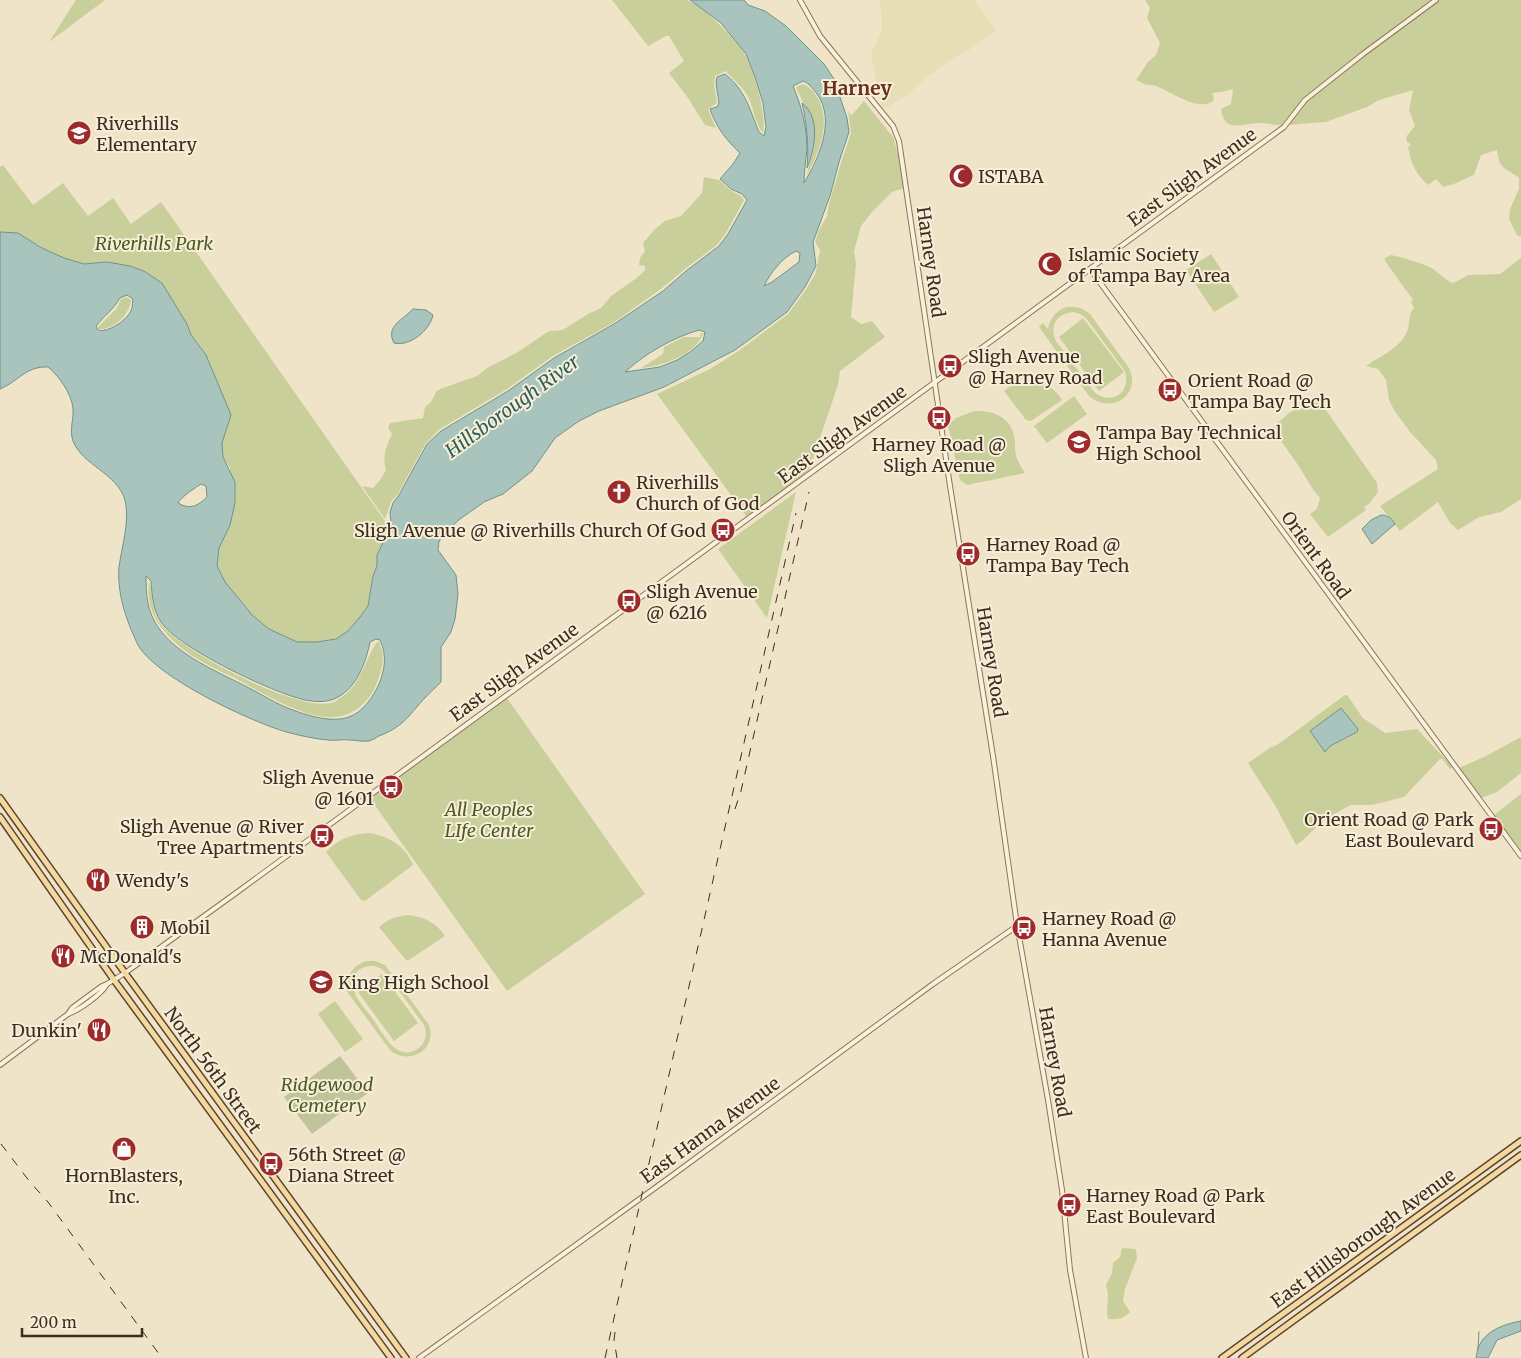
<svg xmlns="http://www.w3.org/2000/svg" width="1521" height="1358" font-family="Merriweather,serif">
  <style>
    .farmland { fill: #e6deb5 }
    .green { fill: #c9cf9b; fill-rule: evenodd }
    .cemetery { fill: #bfc49a }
    .water { fill: #a9c4bc; stroke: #6f938a; fill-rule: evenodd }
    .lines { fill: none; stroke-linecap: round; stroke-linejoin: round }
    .stream { stroke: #6f938a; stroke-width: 1 }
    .minor-casing { stroke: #8d765c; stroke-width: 6 }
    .major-casing { stroke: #5b4430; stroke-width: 8 }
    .minor { stroke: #faf1dc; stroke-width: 4 }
    .major { stroke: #f3d9a0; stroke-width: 5 }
    .rail { stroke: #3d2e20; stroke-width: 1; stroke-dasharray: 9 9; stroke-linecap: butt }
    .labels { text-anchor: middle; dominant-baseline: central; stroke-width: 4; stroke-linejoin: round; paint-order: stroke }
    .poi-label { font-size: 18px; fill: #3d2e20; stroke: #f7eed8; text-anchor: start }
    .street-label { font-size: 18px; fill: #3d2e20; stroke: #f7eed8 }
    .park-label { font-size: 18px; font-style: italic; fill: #4d5a26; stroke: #f7eed8 }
    .neighbourhood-label { font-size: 19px; font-weight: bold; fill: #6b2e1e; stroke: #f7eed8 }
    .water-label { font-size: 19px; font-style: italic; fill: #2f5d5a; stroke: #f7eed8 }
  </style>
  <rect width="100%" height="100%" fill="#f0e4c8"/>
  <!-- farmland -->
  <polygon class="farmland" points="880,0 974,0 996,31 970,49 951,59 927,77 907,95 886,108 882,107 871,54 882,30 882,21"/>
  <!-- green -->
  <g class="green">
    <polygon points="76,0 105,0 49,42"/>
    <path d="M612,0C630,0 648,0 667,0C672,0 680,0 686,0C702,4 737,40 745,55C754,70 767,116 763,133C754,122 754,107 747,95C742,86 732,79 726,71L715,76L714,84L717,103L708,109L714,124L716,128L705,125L688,98L669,73L684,61L669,36H666L648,46Z"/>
    <path d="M1145,0H1432L1361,52L1303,98L1282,125C1274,125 1267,123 1259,123C1251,123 1239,127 1231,125C1224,123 1222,115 1221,109L1231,104L1233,89L1222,92L1212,93L1214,97L1213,101C1199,112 1173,93 1158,87C1154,85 1151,85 1147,85C1143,84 1139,81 1136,80L1148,62L1156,55L1160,43L1147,18L1150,8Z"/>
    <path d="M1440,0H1521V237L1517,235L1509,219L1510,209L1519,189V178C1505,167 1499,170 1497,150L1481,155L1474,175C1464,179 1454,185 1443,187L1436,179L1428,185C1416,174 1411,164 1408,147L1411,145L1408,142H1407L1406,137L1415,126L1409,110L1413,90L1379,100L1367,107L1326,122L1288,125L1306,101L1364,56Z"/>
    <path d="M803,84C809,86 811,89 815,94C833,118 820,151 807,175C808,165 813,155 814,145C816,122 804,107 796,87Z"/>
    <polygon points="864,101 893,137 900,161 904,188 892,192 873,211 861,226 854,251 856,264 851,317 861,324 872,321 885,337 840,371 838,385 808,473 747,517 657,394 710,369 740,350 788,314 807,288 816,272 820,250 815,242 819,230 827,216 829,204 841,163 851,133 848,111 850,114 852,115"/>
    <polygon points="3,165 33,205 63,183 88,216 113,198 131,224 161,202 392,531 383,543 377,555 377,566 373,576 368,606 360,617 348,631 336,639 317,642 297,642 269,629 252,615 240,600 225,582 217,566 219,548 230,525 230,468 223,457 222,443 226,431 206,355 191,335 187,324 177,310 144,271 130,266 107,262 84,264 64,258 40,247 18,233 0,232 0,167"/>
    <path d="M704,177L719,180L730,190L741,196L744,200L726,233L717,245L685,269L661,289L613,323L553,356L507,389L440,429L426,443L398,494L391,502L385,519L362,486L373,488L380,480L386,470C382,457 386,446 392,434L388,428L390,423L423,418L425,407L431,402L436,392L440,389L477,376L487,368L518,352L549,331L563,330L588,314L601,308L611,296L638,277L645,270V266L639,265L640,258L645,251L643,243L655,229L665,221L681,216L702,193Z"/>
    <polygon points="1211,254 1239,297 1214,312 1186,270"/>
    <path d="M1391,255C1401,257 1426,264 1433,269C1440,274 1445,280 1453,283L1469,275L1500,274L1521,258V499L1501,512L1479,517L1458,530L1450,523L1438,502L1400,531L1380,506L1438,469L1436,460L1410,432L1394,410L1389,400L1386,380L1378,369L1366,366C1380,356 1398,349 1406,334C1411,325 1407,315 1414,308L1411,302L1413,300L1385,261V258Z"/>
    <path d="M127,297L131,300C130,314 114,330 99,329L98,327L116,309L121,299Z"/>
    <path d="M1066,307C1076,306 1083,308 1090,314L1129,368C1142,395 1111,415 1089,396L1039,327L1043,323L1048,329C1050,318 1056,311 1066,307ZM1074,312L1080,314L1086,318L1125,371C1131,393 1113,405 1095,393L1056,341C1049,325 1057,313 1074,312Z"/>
    <polygon points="1083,318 1124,372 1099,391 1059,337"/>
    <path d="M701,333H703C699,349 676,360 661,364C655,367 648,367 641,368L663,354L664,347L684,337H700Z"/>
    <path d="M1026,380C1043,380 1054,387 1062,400L1031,421L1026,420L1004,391L1013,384Z"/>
    <path d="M1318,395L1323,406L1377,483L1378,492L1369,504L1364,507L1366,510L1328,537L1310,514L1317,509L1320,498C1311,488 1307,479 1300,468C1291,455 1282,442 1272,428L1289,413Z"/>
    <polygon points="1074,396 1087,414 1047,443 1034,426"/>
    <path d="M974,411C992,410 1010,416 1014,436C1016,442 1014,449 1016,455C1017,461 1022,468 1025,473L967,485L960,480L948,425L956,418Z"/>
    <polygon points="796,492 767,618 718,549"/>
    <path d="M149,581C153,595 151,611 161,624C181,651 302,715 334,702C335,702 336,701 337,700C341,697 345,695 349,691C363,677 366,657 377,642H379C386,656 382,671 376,685C369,702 354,715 336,717C306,720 262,693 235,678C221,672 207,665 194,657C182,649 170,639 161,627C150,613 147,597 149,581Z"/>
    <path d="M1345,695H1347L1363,718L1385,733L1417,729L1453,767L1450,769L1442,759H1440L1404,797L1372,805H1351L1325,819L1302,841L1296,845L1276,807L1248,763L1271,747L1277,745ZM1342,709L1349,737L1330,746Z"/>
    <polygon points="507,698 645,894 507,991 369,797"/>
    <polygon points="1521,737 1521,773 1497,792 1481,798 1459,768 1486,756"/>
    <polygon points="1521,794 1521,850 1520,851 1494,815"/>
    <path d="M370,833C390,837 405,846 413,865L365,901L361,900L326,852C338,839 352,834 370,833Z"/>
    <path d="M408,915C424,917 437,923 445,936L409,960H406L379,927C388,919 397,916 408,915Z"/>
    <path d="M367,961H375L385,965L429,1025C438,1050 408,1066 390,1050L343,986L347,983C349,971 356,964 367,961ZM374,966L380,968L386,973L424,1025C427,1032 426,1040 421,1046C415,1052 407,1054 400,1051C389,1046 381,1031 375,1022C366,1009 343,988 357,972C361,967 367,966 374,966Z"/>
    <polygon points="382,974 418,1023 394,1041 358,992"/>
    <polygon points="335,1001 363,1039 345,1052 318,1014"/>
    <path d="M1122,1248L1136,1249L1137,1258L1125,1289L1123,1301L1130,1312C1123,1319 1117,1320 1108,1319L1107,1312L1108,1294L1106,1285L1112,1273L1113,1263L1120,1257Z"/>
  </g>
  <!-- cemetery -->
  <polygon class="cemetery" points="340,1056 368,1093 312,1134 284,1097"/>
  <!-- water -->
  <g class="water">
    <path d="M690,0H744L748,5L765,11L786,26L824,64L834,79L847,118L849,132L839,162L830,196L813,242L816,266L805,287L787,312L735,350L664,387L599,411L579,421L555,438L532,471L503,494L484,502L460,519L443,534L439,542L438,550L456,575L458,594L455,619L451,632L441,647V682C435,688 428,694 422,701C407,718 402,727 379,736C376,738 372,740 369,741C363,742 356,740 350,740C343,739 335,741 328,740C316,739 302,736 290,733C255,724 152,676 137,643C126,619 117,594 119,567C122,545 130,522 125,500C117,473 82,465 73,441C69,430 74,419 73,408C71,393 59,376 48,367C26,366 19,381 0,389V232L18,233L40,247L64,258L84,264L107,262L130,266L144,271L162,283L187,324L191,335L206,355L231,415L222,443L223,457L235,482V503L230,525L219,548L217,566L225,582L240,600L252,615L269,629L297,642H317L336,639L348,631L360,617L368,606L373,576L377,566V555L383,543L392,531L390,512L393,503L399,495L427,444L441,431L508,391L554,358L614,324L663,291L686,271L719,246L728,234L747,200L742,194L731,189L720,179L733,164L740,153C727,141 716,127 710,109L717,107L719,103L716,83L717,77L725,74C746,91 749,108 759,132L764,136L766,127L763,103L755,77L746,54L721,23ZM803,81C810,84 812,88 817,94C836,120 819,158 804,183C804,172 806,159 807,148C807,127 801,105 793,86ZM796,251L800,253L799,262L772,282L764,286C771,272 782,258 796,251ZM127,295L133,299C132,302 133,305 132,308C129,319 109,333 98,330L96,326C105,315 112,311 120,298ZM699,330L705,332L703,341L690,352L677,360L660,367L625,372C646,353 672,338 699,330ZM201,484L206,486L207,497C198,506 190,510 178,503C181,497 195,488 201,484ZM146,576L151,581C152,595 153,610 161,622C178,648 273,693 305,700C316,702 328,703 338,697C357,687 366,662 370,642L376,639L380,640C387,655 385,669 379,684C373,697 363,712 349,717C332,723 309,716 293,710C278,705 263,695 249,688C217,671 179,657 158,627C147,611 146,595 146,576Z"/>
    <path d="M802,103C821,117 815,149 807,168C809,146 807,125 802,103Z"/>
    <path d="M413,309L426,310L433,315C430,330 410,347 394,343C385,326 403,320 413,309Z"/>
    <path d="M1381,515C1387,515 1392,518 1395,524L1372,544L1362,529L1371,520Z"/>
    <polygon points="1341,708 1358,729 1357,732 1330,746 1325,752 1310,731"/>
    <path d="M1521,1321V1331L1497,1340L1488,1358H1476C1477,1354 1477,1349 1479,1346C1486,1330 1505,1324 1521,1321Z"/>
  </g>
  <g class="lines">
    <!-- stream -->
    <polyline class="stream" points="1478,1349 1479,1332"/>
    <defs>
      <g id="minor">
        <polyline points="800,0 820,36 893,126 899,141 950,486 993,756 1017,925 1048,1100 1062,1190 1070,1270 1086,1358"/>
        <polyline points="1090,269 1521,856"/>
        <polyline points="68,1014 72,1008 102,986 107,984 125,973 236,893 1284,127 1305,100 1363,54 1436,0"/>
        <path d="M0,1065L68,1014C79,1010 101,995 107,984"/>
        <polyline points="419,1358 666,1180 933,984 1017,926"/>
      </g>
      <g id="major">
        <polyline points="0,798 125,973 406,1358"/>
        <polyline points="0,817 114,980 391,1358"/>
        <polyline points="1222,1358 1521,1141"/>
        <polyline points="1242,1358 1521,1155"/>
      </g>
    </defs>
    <!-- minor casing -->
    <use href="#minor" class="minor-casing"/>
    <!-- major casing -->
    <use href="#major" class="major-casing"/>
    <!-- minor -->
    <use href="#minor" class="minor"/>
    <!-- major -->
    <use href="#major" class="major"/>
    <!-- rail -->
    <g class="rail">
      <polyline points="735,809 741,791 809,492"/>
      <polyline points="1,1144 30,1182 48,1202 162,1358"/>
      <polyline points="615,1332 614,1340 617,1358"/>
      <polyline points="605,1358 796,513"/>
    </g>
  </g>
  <!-- icons -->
  <defs>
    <symbol id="school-disc" viewBox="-11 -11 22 22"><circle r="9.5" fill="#9e2a2b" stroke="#f7eed8"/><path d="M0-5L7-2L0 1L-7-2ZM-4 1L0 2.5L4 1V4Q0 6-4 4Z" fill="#fff"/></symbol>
    <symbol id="mosque-disc" viewBox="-11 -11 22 22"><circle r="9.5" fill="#9e2a2b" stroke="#f7eed8"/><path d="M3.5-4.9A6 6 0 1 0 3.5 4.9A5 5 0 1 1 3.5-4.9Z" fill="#fff"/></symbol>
    <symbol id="bus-disc" viewBox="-11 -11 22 22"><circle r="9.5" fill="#9e2a2b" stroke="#f7eed8"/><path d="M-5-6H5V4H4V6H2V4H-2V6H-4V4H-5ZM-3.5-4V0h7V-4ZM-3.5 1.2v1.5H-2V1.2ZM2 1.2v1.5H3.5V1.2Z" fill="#fff"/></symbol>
    <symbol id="church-disc" viewBox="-11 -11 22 22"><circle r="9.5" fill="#9e2a2b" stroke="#f7eed8"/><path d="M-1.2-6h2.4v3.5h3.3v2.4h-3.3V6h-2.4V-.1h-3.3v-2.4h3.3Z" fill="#fff"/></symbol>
    <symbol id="restaurant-disc" viewBox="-11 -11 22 22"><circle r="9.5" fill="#9e2a2b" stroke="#f7eed8"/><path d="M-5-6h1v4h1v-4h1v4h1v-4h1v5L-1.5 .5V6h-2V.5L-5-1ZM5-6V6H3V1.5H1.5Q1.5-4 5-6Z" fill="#fff"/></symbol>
    <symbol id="building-disc" viewBox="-11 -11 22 22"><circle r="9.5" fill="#9e2a2b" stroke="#f7eed8"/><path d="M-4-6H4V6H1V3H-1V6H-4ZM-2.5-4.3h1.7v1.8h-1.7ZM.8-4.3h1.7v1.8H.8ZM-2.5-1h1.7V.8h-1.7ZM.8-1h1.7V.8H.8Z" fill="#fff"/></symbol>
    <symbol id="shop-disc" viewBox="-11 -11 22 22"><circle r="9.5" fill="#9e2a2b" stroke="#f7eed8"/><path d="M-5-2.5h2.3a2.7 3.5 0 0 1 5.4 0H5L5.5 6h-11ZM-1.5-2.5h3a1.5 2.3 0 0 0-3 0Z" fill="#fff"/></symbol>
  </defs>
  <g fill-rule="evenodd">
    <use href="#school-disc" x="65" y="119" width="28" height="28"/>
    <use href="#mosque-disc" x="947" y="162" width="28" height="28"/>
    <use href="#mosque-disc" x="1036" y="250" width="28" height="28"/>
    <use href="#bus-disc" x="936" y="352" width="28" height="28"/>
    <use href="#bus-disc" x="1156" y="376" width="28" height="28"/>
    <use href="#bus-disc" x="925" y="404" width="28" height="28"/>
    <use href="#school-disc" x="1065" y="428" width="28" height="28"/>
    <use href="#church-disc" x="605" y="478" width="28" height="28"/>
    <use href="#bus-disc" x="709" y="516" width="28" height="28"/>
    <use href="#bus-disc" x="954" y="540" width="28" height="28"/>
    <use href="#bus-disc" x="615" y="587" width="28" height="28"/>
    <use href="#bus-disc" x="377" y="773" width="28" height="28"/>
    <use href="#bus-disc" x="1477" y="815" width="28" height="28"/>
    <use href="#bus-disc" x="308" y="822" width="28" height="28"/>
    <use href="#restaurant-disc" x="84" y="866" width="28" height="28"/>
    <use href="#building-disc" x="128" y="913" width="28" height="28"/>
    <use href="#bus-disc" x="1010" y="914" width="28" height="28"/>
    <use href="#restaurant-disc" x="49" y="942" width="28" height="28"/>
    <use href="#school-disc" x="307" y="968" width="28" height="28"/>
    <use href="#restaurant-disc" x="85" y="1016" width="28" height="28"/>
    <use href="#shop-disc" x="110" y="1135" width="28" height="28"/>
    <use href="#bus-disc" x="257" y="1150" width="28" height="28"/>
    <use href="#bus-disc" x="1055" y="1191" width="28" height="28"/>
  </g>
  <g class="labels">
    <!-- poi labels -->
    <g class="poi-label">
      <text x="96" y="123">Riverhills<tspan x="96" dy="21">Elementary</tspan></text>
      <text x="978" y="176">ISTABA</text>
      <text x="1068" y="254">Islamic Society<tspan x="1068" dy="21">of Tampa Bay Area</tspan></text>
      <text x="968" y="356">Sligh Avenue<tspan x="968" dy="21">@ Harney Road</tspan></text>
      <text x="1188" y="380">Orient Road @<tspan x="1188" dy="21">Tampa Bay Tech</tspan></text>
      <text x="1096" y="432">Tampa Bay Technical<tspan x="1096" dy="21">High School</tspan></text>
      <text x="939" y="444" text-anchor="middle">Harney Road @<tspan x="939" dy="21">Sligh Avenue</tspan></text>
      <text x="636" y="482">Riverhills<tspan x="636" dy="21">Church of God</tspan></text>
      <text x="706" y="530" text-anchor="end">Sligh Avenue @ Riverhills Church Of God</text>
      <text x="986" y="544">Harney Road @<tspan x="986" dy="21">Tampa Bay Tech</tspan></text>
      <text x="646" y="591">Sligh Avenue<tspan x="646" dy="21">@ 6216</tspan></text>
      <text x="374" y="777" text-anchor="end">Sligh Avenue<tspan x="374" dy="21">@ 1601</tspan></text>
      <text x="1474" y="819" text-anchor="end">Orient Road @ Park<tspan x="1474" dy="21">East Boulevard</tspan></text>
      <text x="304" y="826" text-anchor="end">Sligh Avenue @ River<tspan x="304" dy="21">Tree Apartments</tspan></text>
      <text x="116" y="880">Wendy's</text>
      <text x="1042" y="918">Harney Road @<tspan x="1042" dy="21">Hanna Avenue</tspan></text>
      <text x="160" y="927">Mobil</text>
      <text x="80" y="956">McDonald's</text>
      <text x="338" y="982">King High School</text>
      <text x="82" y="1030" text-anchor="end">Dunkin'</text>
      <text x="288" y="1154">56th Street @<tspan x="288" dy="21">Diana Street</tspan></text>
      <text x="124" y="1175" text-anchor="middle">HornBlasters,<tspan x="124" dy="21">Inc.</tspan></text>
      <text x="1086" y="1195">Harney Road @ Park<tspan x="1086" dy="21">East Boulevard</tspan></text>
    </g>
    <!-- street labels -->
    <g class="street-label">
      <text transform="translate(1192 177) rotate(-36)">East Sligh Avenue</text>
      <text transform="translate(931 262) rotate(82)">Harney Road</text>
      <text transform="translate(842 434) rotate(-36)">East Sligh Avenue</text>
      <text transform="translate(1316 555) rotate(54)">Orient Road</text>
      <text transform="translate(992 662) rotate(81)">Harney Road</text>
      <text transform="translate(514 672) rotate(-36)">East Sligh Avenue</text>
      <text transform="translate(1055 1062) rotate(80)">Harney Road</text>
      <text transform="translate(213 1070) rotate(54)">North 56th Street</text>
      <text transform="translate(710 1130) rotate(-36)">East Hanna Avenue</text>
      <text transform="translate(1363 1238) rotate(-36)">East Hillsborough Avenue</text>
    </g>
    <!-- park labels -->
    <g class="park-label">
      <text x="154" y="243">Riverhills Park</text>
      <text x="489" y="809">All Peoples<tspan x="489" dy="21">LIfe Center</tspan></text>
      <text x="327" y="1084">Ridgewood<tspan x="327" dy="21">Cemetery</tspan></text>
    </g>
    <!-- neighbourhood labels -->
    <g class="neighbourhood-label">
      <text x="857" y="88">Harney</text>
    </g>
    <!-- water labels -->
    <g class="water-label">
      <text transform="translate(512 406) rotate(-36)">Hillsborough River</text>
    </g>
  </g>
  <!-- scale -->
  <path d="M22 1328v8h120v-8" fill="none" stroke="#3d2e20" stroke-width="2.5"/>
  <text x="30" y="1328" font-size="15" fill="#3d2e20" stroke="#f7eed8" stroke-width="4" paint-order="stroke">200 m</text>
</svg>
